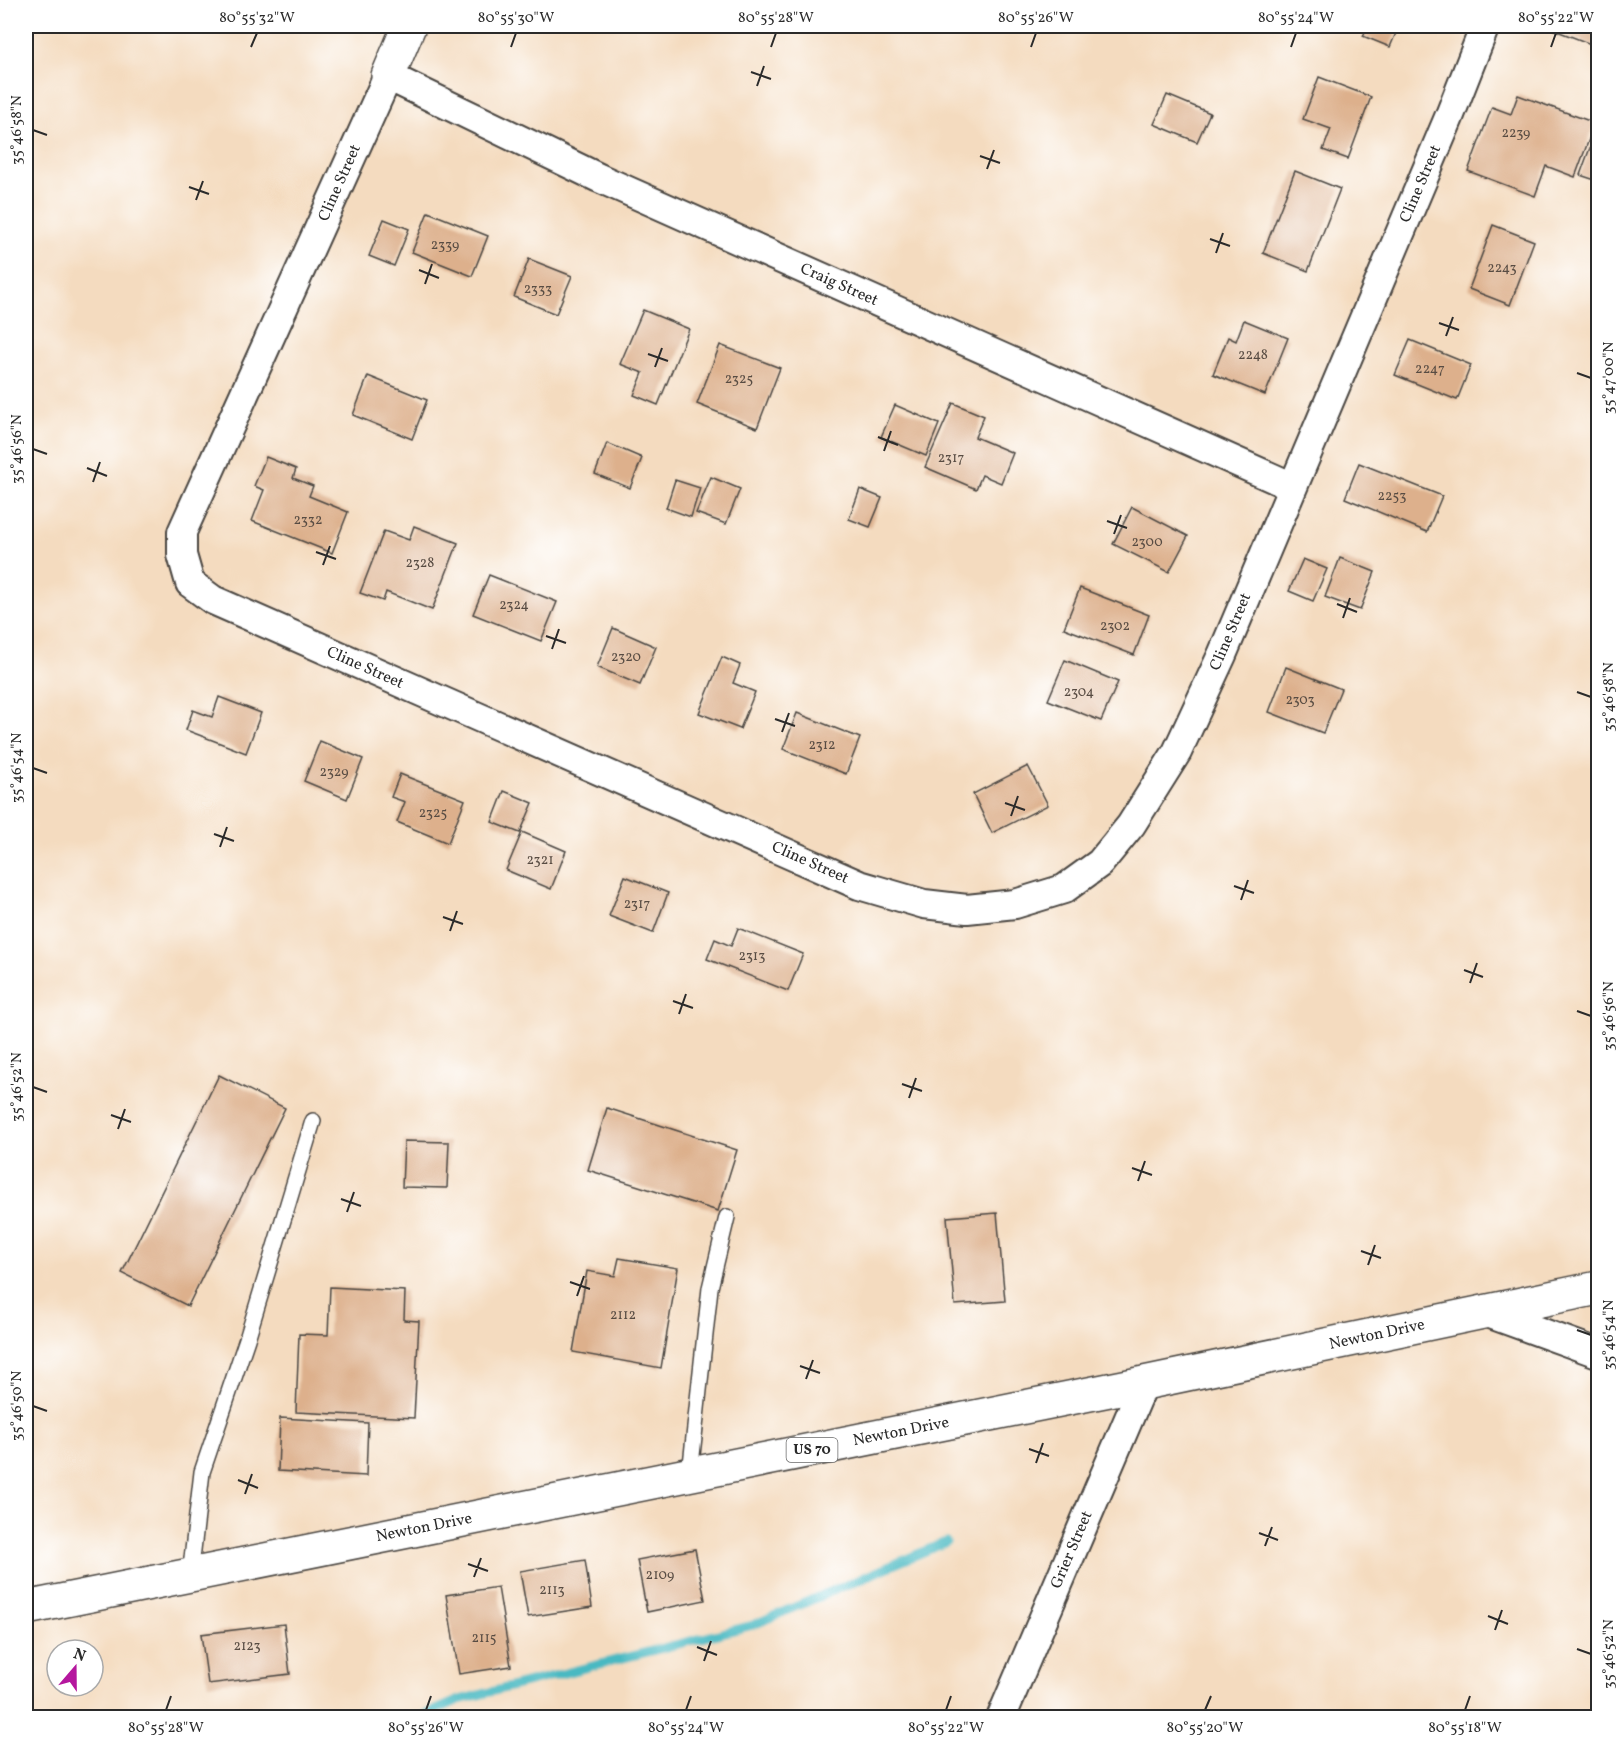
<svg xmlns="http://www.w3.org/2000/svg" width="1624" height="1743" font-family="Vollkorn,serif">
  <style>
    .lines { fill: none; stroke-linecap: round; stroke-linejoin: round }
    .stream { stroke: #4ab9c2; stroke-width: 9 }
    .building { fill: #ddb08c }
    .service-casing { stroke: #494541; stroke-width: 18 }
    .minor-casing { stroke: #494541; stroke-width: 32 }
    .tertiary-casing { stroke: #494541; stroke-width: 36 }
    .primary-casing { stroke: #494541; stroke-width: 36 }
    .service { stroke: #fff; stroke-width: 15 }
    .minor { stroke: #fff; stroke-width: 28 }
    .tertiary { stroke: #fff; stroke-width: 33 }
    .primary { stroke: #fff; stroke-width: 33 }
    .ticks { fill: none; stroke: #2b2b2b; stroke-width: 2 }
    .labels { text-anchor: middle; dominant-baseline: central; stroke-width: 4.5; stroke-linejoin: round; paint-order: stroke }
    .number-label { font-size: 14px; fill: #584c43 }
    .shield { fill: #fff; stroke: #6b6b6b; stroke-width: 1.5 }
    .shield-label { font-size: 15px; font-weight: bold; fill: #2b2b2b }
    .street-label { font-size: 16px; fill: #2b2b2b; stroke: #fff }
    .neatline { fill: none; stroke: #2b2b2b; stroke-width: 2 }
    .ticks-label { font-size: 15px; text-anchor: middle; fill: #2b2b2b }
  </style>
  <rect width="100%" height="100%" fill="#fff"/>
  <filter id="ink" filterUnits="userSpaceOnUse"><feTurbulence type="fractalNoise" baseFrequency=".0167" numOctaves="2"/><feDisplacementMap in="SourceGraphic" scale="12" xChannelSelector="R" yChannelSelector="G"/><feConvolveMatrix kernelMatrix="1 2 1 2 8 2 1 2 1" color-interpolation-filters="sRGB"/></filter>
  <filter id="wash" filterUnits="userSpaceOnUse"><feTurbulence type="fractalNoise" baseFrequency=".008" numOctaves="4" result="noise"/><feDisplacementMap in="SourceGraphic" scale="24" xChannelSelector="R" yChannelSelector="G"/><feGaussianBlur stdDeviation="1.35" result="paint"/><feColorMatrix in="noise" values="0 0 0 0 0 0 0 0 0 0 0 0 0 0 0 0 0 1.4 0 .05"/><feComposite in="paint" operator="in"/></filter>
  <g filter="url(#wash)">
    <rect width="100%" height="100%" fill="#f4dbbf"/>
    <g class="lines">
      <!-- stream -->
      <polyline class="stream" points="418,1718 459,1700 753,1625 946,1542"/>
    </g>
    <g id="blocks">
      <!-- building -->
      <g class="building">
        <polygon points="1368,26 1399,26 1390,47 1363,36"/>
        <polygon points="1544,26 1598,26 1598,38 1596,46"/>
        <polygon points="1319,77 1371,97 1348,159 1323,150 1331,129 1303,119"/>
        <polygon points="1167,95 1210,113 1197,142 1154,124"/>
        <polygon points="1518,95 1595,123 1575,177 1546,166 1535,196 1468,171 1492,107 1511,114"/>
        <polygon points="1598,126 1598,181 1580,175"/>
        <polygon points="1295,171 1340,189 1308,271 1263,253"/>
        <polygon points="428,212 488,236 472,276 412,252"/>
        <polygon points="384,219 409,229 394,266 369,256"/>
        <polygon points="1493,225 1534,241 1510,305 1469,289"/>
        <polygon points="529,259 572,276 556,314 514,297"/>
        <polygon points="643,310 689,329 658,405 634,395 643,373 620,364"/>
        <polygon points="1244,320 1288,338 1265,395 1213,374 1228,337 1236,341"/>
        <polygon points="1410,340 1471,365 1457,400 1395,375"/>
        <polygon points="720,345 780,368 757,428 697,404"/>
        <polygon points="368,376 427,400 412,439 353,415"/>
        <polygon points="953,403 984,416 975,437 1013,453 1001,483 982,475 976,489 925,467"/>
        <polygon points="895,405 939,424 926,456 881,437"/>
        <polygon points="607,443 642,458 630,488 595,474"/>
        <polygon points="266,457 296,469 293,478 313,486 309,496 348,512 332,553 252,521 264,490 254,486"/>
        <polygon points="1359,463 1442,496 1427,532 1345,498"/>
        <polygon points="711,477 740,489 726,524 696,513"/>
        <polygon points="675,480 700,488 691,517 666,508"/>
        <polygon points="860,489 882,498 870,527 849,519"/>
        <polygon points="1132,507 1188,536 1169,572 1113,544"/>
        <polygon points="414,526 458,543 432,610 386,592 383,601 360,593 384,531 409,540"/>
        <polygon points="1340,558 1375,572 1360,610 1325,597"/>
        <polygon points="1303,559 1327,569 1313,601 1289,591"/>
        <polygon points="489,575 557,602 541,641 473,614"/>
        <polygon points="1080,588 1149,615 1134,655 1064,628"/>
        <polygon points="613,628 656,647 640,685 597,667"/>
        <polygon points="722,657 740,665 733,683 755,692 740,729 699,713"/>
        <polygon points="1065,660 1118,682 1101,721 1048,700"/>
        <polygon points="1286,667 1341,689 1323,733 1269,712"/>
        <polygon points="219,697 261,713 246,753 186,730 193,710 212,717"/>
        <polygon points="797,713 860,738 846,774 783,749"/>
        <polygon points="320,741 363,759 347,799 304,781"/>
        <polygon points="1028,766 1048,805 992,833 973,794"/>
        <polygon points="400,774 465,800 448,843 397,822 405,802 391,797"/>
        <polygon points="504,791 533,803 520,833 492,822"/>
        <polygon points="522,832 566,851 551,889 506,870"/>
        <polygon points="625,876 668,893 653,933 609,916"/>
        <polygon points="738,928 803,954 788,991 707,959 715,939 731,946"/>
        <polygon points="219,1075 285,1108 188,1306 122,1273"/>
        <polygon points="607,1108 737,1150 718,1211 588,1170"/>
        <polygon points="404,1141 449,1142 447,1188 402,1187"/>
        <polygon points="997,1213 1005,1301 955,1305 947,1217"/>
        <polygon points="619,1258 678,1268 661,1368 573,1352 587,1271 615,1276"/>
        <polygon points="330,1287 405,1291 404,1320 419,1321 414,1418 296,1412 299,1334 328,1335"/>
        <polygon points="280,1418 368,1423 366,1476 278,1471"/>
        <polygon points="695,1549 705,1600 647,1612 637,1560"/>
        <polygon points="585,1560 592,1607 528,1617 520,1571"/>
        <polygon points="498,1587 511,1666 459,1674 446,1595"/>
        <polygon points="284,1624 290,1674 208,1684 201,1634"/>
      </g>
    </g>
  </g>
  <g filter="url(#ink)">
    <use href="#blocks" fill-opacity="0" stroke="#494541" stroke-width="1.5"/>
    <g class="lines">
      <defs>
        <g id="service">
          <polyline points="690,1474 710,1288 727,1217"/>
          <polyline points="190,1576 202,1472 247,1339 313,1121"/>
        </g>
        <g id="minor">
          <polyline points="1293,487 599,178 388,76 182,532 182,555 190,583 213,600 859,885 924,904 967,909 1015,904 1064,889 1100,863 1131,825 1177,752 1222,655 1450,115 1485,26"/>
          <polyline points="1485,1312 1598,1353"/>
          <polyline points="1001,1718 1144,1383"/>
        </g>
        <polyline id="tertiary" points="388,76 409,26"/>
        <polyline id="primary" points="26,1608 1144,1383 1598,1288"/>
      </defs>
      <!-- service casing -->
      <use href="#service" class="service-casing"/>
      <!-- minor casing -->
      <use href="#minor" class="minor-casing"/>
      <!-- tertiary casing -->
      <use href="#tertiary" class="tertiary-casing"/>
      <!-- primary casing -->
      <use href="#primary" class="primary-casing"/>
      <!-- service -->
      <use href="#service" class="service"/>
      <!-- minor -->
      <use href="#minor" class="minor"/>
      <!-- tertiary -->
      <use href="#tertiary" class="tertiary"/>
      <!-- primary -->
      <use href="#primary" class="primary"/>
    </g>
  </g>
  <!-- ticks -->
  <path class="ticks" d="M251,47L257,33M511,47L516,33M771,47L776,33M1031,47L1036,33M1291,47L1296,33M1551,47L1556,33M751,72L771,79M757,86L764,66M33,130L47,135M980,156L1000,163M987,169L994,150M189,187L209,194M196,200L203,181M1210,239L1230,246M1216,253L1223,233M419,270L439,278M425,284L432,264M1439,323L1459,330M1446,336L1453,317M648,354L668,361M655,367L662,348M1577,373L1591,378M878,437L898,445M33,449L47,454M884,451L891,431M87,468L107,476M93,482L100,462M1107,521L1127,528M1114,534L1121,515M316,552L336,559M323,565L330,546M1337,604L1357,612M1343,618L1350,598M546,636L566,643M552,649L559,629M1577,692L1591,697M775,719L795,726M782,732L789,713M33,768L47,773M1005,803L1025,810M1011,816L1018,796M214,834L234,841M220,847L227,827M1234,886L1254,893M1241,900L1248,880M443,917L463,924M450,931L457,911M1464,970L1483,977M1470,983L1477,963M673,1001L693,1008M1577,1011L1591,1016M679,1014L686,994M902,1084L922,1091M33,1087L47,1092M909,1098L916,1078M111,1115L131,1122M118,1129L125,1109M1132,1168L1152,1175M1138,1181L1145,1161M341,1199L361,1206M347,1212L354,1192M1361,1251L1381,1258M1368,1265L1375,1245M570,1282L590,1289M577,1296L584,1276M1577,1330L1591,1335M800,1366L820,1373M806,1379L813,1360M33,1406L47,1411M1029,1449L1049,1456M1036,1463L1043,1443M238,1480L258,1488M245,1494L252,1474M1259,1533L1278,1540M1265,1546L1272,1527M468,1564L488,1571M474,1577L481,1558M1488,1616L1508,1624M1495,1630L1502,1610M697,1647L717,1655M1577,1649L1591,1654M704,1661L711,1641M166,1710L171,1696M426,1710L431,1696M686,1710L691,1696M946,1710L951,1696M1205,1710L1211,1696M1465,1710L1470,1696"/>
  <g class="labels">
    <!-- number labels -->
    <g class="number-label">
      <text x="1516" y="133">2239</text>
      <text x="445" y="245">2339</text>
      <text x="1502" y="268">2243</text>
      <text x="538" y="289">2333</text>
      <text x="1253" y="355">2248</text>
      <text x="1430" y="369">2247</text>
      <text x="739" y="379">2325</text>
      <text x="951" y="458">2317</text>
      <text x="1392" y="496">2253</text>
      <text x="308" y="520">2332</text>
      <text x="1147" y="542">2300</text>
      <text x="420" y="563">2328</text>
      <text x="514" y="605">2324</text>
      <text x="1115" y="626">2302</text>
      <text x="626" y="657">2320</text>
      <text x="1079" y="692">2304</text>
      <text x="1300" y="700">2303</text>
      <text x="822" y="745">2312</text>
      <text x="334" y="772">2329</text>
      <text x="433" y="813">2325</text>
      <text x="540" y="860">2321</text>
      <text x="637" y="904">2317</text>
      <text x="752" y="956">2313</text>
      <text x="623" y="1315">2112</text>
      <text x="660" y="1575">2109</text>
      <text x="552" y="1590">2113</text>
      <text x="484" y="1638">2115</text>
      <text x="247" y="1646">2123</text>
    </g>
    <!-- shield labels -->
    <rect class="shield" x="786.5" y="1438" width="51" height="24" rx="4.5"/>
    <g class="shield-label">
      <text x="812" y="1450">US 70</text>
    </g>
    <!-- street labels -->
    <g class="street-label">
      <text transform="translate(340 183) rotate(-66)">Cline Street</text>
      <text transform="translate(1421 184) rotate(-67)">Cline Street</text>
      <text transform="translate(839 285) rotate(24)">Craig Street</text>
      <text transform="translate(1231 632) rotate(-67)">Cline Street</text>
      <text transform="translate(365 668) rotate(24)">Cline Street</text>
      <text transform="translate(810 863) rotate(24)">Cline Street</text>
      <text transform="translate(1377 1335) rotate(-12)">Newton Drive</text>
      <text transform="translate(901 1432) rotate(-11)">Newton Drive</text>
      <text transform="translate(424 1528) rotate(-11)">Newton Drive</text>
      <text transform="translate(1072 1550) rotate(-67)">Grier Street</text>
    </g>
  </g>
  <!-- margin -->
  <rect width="1624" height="1743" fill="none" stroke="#fff" stroke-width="66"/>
  <!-- north arrow -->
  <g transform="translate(75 1668) rotate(20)"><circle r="28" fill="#ffffff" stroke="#aaaaaa" stroke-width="1.5"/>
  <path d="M0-4.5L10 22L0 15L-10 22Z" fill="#b5179e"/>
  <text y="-9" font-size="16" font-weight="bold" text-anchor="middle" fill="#2b2b2b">N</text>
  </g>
  <rect x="33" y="33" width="1558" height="1677" class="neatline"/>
  <g class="ticks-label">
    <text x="257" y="22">80°55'32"W</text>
    <text x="516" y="22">80°55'30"W</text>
    <text x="776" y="22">80°55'28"W</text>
    <text x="1036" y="22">80°55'26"W</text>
    <text x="1296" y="22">80°55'24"W</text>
    <text x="1556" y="22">80°55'22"W</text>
    <text transform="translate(16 130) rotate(-90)" y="5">35°46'58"N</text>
    <text transform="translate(1608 378) rotate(-90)" y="5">35°47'00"N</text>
    <text transform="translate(16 449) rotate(-90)" y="5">35°46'56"N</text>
    <text transform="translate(1608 697) rotate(-90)" y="5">35°46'58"N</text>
    <text transform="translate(16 768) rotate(-90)" y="5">35°46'54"N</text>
    <text transform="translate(1608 1016) rotate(-90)" y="5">35°46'56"N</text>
    <text transform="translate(16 1087) rotate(-90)" y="5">35°46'52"N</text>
    <text transform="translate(1608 1335) rotate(-90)" y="5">35°46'54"N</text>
    <text transform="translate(16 1406) rotate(-90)" y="5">35°46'50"N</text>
    <text transform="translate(1608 1654) rotate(-90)" y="5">35°46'52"N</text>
    <text x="166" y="1732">80°55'28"W</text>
    <text x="426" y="1732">80°55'26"W</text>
    <text x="686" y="1732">80°55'24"W</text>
    <text x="946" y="1732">80°55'22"W</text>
    <text x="1205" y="1732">80°55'20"W</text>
    <text x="1465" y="1732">80°55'18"W</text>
  </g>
</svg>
